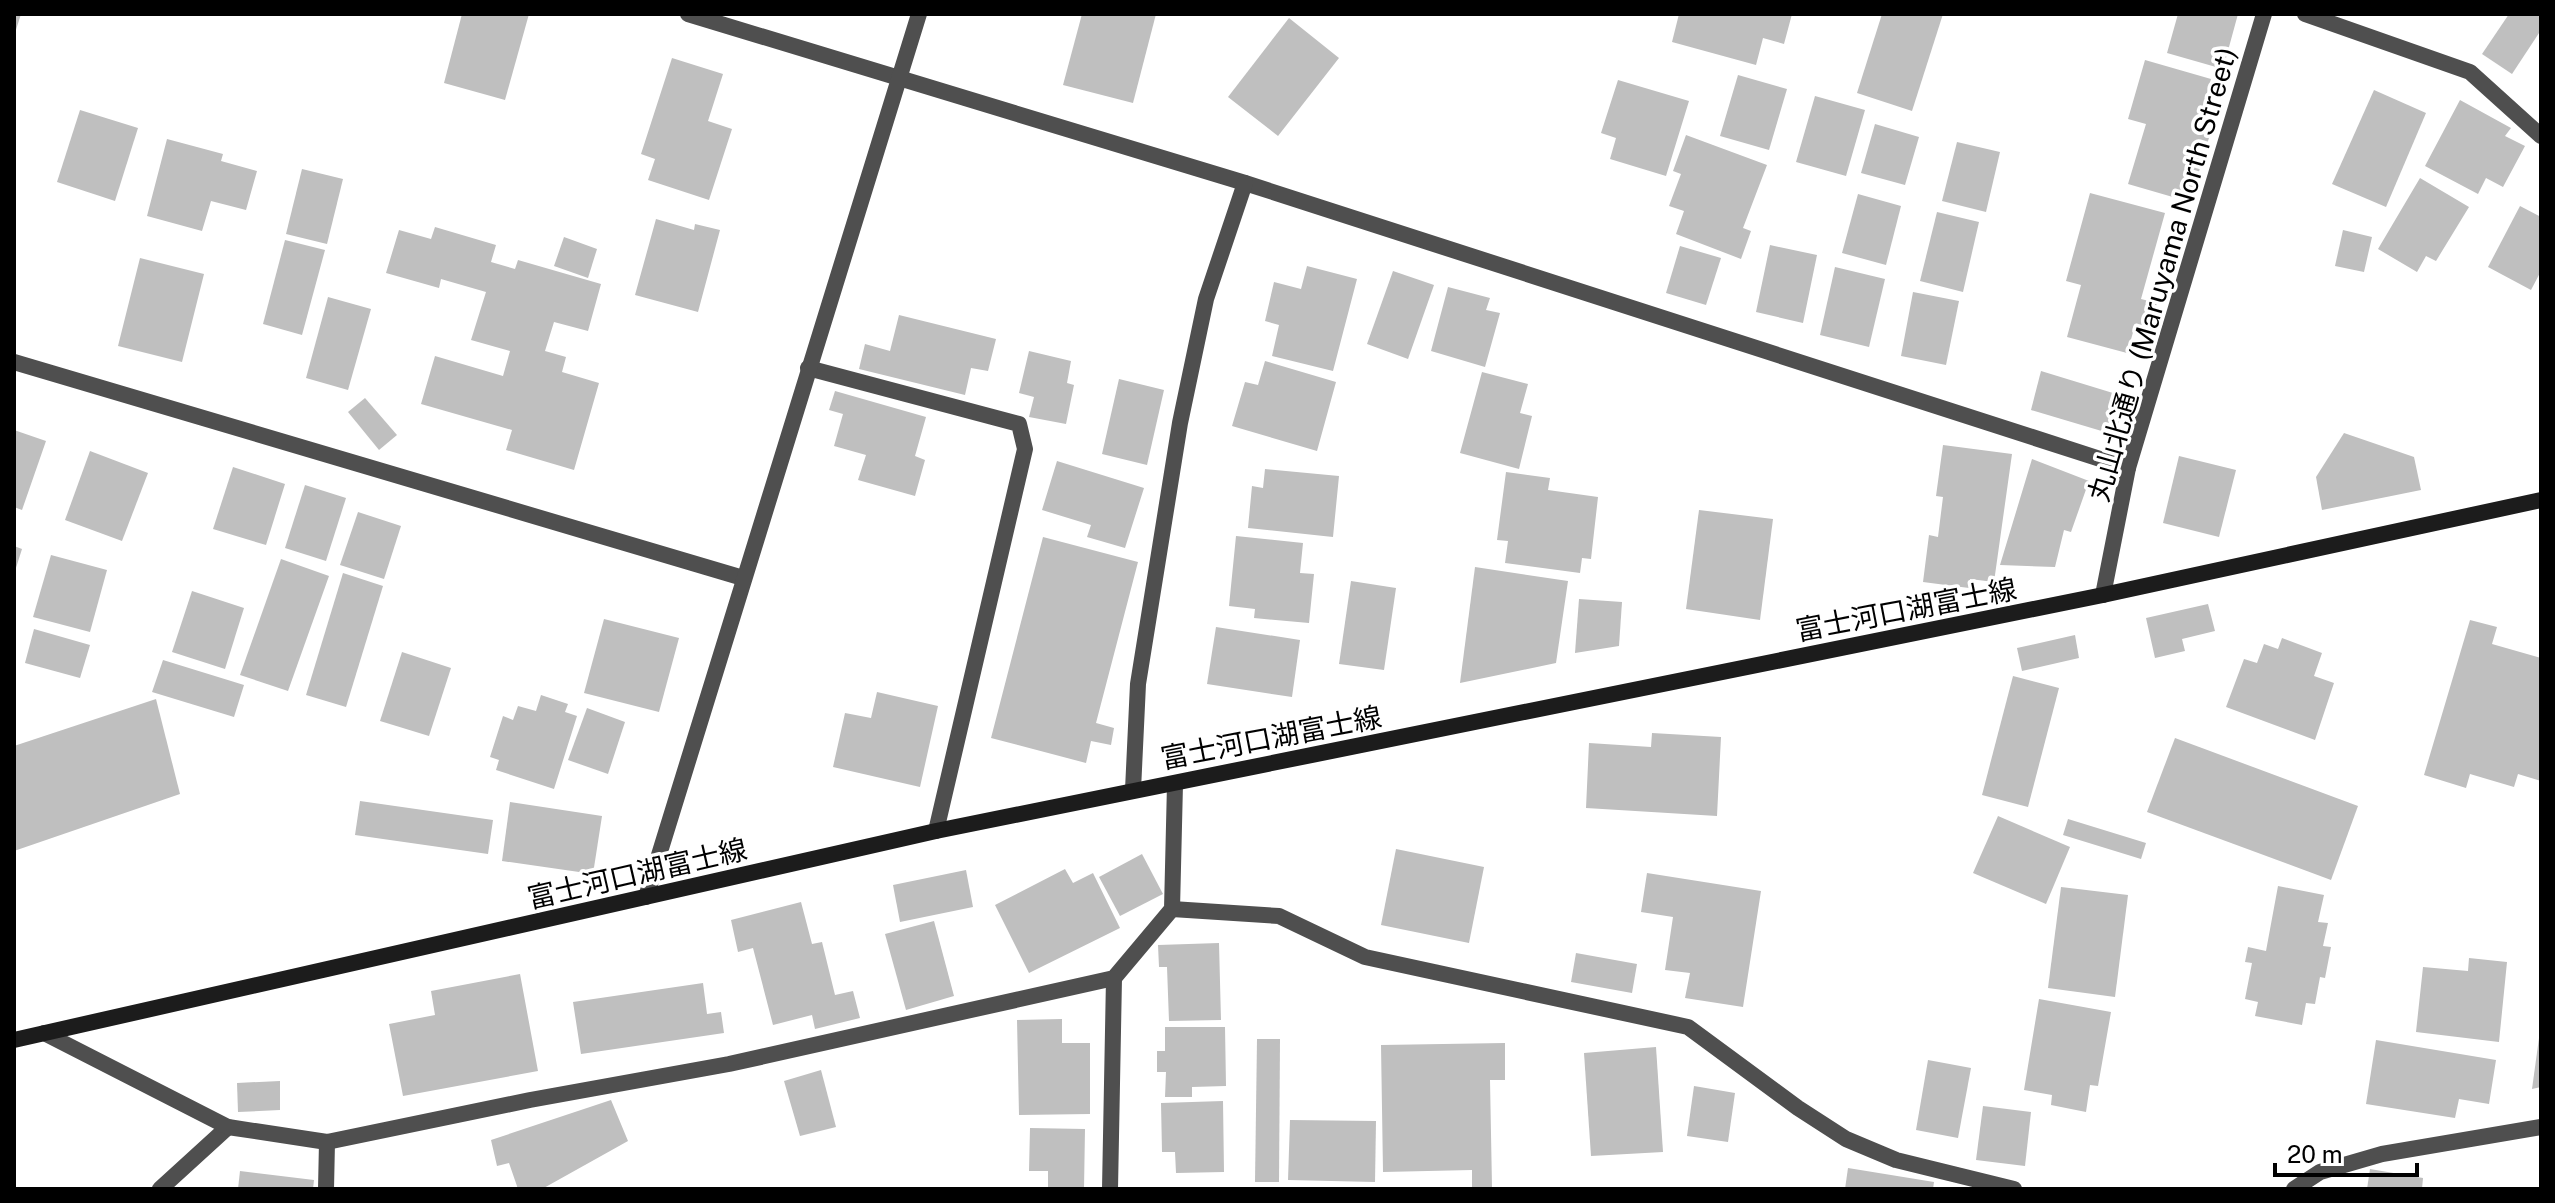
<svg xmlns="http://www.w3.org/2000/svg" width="2555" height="1203" font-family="'Public Sans','Noto Sans JP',sans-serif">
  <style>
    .building { fill: #bfbfbf }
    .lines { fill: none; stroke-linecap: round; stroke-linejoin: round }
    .service { stroke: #4f4f4f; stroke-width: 16 }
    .minor { stroke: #4f4f4f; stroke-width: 16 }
    .secondary { stroke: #1c1c1c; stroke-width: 16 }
    .labels { text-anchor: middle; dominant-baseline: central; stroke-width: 7; stroke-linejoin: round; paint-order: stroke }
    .street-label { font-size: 28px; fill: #000; stroke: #fff }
  </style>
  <rect width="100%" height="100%" fill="#fff"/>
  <!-- building -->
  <g class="building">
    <polygon points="14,14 21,14 15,33 14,33"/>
    <polygon points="462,14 529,14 505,100 444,83"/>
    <polygon points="1082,14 1156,14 1133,103 1063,85"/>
    <polygon points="1679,14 1792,14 1784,44 1763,38 1756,65 1672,42"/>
    <polygon points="1882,14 1943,14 1912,111 1857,93"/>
    <polygon points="2178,14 2238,14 2223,69 2167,53"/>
    <polygon points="2509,14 2541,14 2541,30 2512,74 2482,54"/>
    <polygon points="1289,18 1339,58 1278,136 1228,97"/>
    <polygon points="672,58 723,74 708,121 732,129 709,200 648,180 655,159 641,154"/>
    <polygon points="2145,60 2211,79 2198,126 2211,131 2190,202 2128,184 2146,124 2128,119"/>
    <polygon points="1738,75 1787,89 1769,150 1720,136"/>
    <polygon points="1618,80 1689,101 1666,176 1610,159 1616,138 1601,133"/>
    <polygon points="2374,90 2426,113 2386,207 2332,184"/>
    <polygon points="1815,96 1865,110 1846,176 1796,162"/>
    <polygon points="2460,100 2511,128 2505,136 2525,146 2503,187 2486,178 2478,194 2425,166"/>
    <polygon points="80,110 138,128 115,201 57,182"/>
    <polygon points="1875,124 1919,137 1905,185 1861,173"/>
    <polygon points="1686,135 1767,165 1743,228 1751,231 1741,259 1676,234 1684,211 1669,206 1681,174 1673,171"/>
    <polygon points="167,139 223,154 221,161 257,171 246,210 211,201 202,231 147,216"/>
    <polygon points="1957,142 2000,152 1986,212 1942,201"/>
    <polygon points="302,169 343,179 327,244 286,234"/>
    <polygon points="2420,178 2469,207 2436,261 2426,256 2417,272 2378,249"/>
    <polygon points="2090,193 2165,213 2141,299 2157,303 2149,333 2134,329 2127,353 2067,337 2081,285 2066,281"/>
    <polygon points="1858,194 1901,206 1886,265 1842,253"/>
    <polygon points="2520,206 2541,217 2541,271 2531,290 2488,267"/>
    <polygon points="1937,212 1979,222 1963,292 1920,281"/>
    <polygon points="656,219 694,230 695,224 720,230 698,312 635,295"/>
    <polygon points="435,227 496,245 491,262 515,269 518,260 601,284 588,331 554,322 545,351 566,357 562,372 599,383 574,470 506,450 512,430 421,404 435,356 503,376 510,351 471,340 486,292 441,279 439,288 386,273 399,230 431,239"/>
    <polygon points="2343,230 2372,237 2364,272 2335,266"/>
    <polygon points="564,237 597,249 588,278 554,266"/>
    <polygon points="285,240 325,250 302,335 263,324"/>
    <polygon points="1770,245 1817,255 1803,323 1756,312"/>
    <polygon points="1680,246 1721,258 1706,305 1666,293"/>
    <polygon points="140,258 204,274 182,362 118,346"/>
    <polygon points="1307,266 1357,279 1333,371 1272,356 1279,325 1265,321 1274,282 1301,289"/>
    <polygon points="1835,267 1885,279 1869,347 1820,335"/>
    <polygon points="1393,271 1434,285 1408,359 1367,344"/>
    <polygon points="1448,287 1490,298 1486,310 1500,313 1485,367 1431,351"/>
    <polygon points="1913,292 1959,301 1946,365 1901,356"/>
    <polygon points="328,297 371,309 348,390 306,378"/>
    <polygon points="899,315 996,339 988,371 971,368 965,395 859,369 865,344 890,351"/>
    <polygon points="1029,351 1071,361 1067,383 1074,385 1066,424 1029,417 1034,397 1019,393"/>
    <polygon points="1265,361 1336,382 1317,451 1232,426 1245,382 1258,385"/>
    <polygon points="2041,371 2126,397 2115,435 2031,410"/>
    <polygon points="1482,372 1528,384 1520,413 1532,416 1519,469 1460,453"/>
    <polygon points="1119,379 1164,390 1147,465 1102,454"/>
    <polygon points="835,391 926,417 915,456 925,460 915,496 858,480 866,455 834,446 843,414 829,410"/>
    <polygon points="365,398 397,435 379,450 348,412"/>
    <polygon points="14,430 46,441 22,510 14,507"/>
    <polygon points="2344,433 2414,457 2421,490 2322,510 2316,477"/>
    <polygon points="1943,445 2012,454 1994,582 1970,579 1969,588 1923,582 1929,535 1938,537 1943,497 1936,496"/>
    <polygon points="90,451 148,473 122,541 65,520"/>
    <polygon points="2179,456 2236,470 2219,537 2163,523"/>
    <polygon points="2032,459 2089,481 2071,532 2064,530 2055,567 2000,565"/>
    <polygon points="1057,461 1144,488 1125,548 1087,537 1091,525 1042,510"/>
    <polygon points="233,467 285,484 266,545 213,529"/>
    <polygon points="1265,469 1339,476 1333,537 1248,528 1252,486 1263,488"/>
    <polygon points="1506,472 1550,478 1548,490 1598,497 1591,559 1582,558 1580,573 1505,563 1508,541 1497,540"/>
    <polygon points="305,485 346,498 326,561 285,548"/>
    <polygon points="1699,510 1773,519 1760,620 1686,609"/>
    <polygon points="358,512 401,526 384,579 340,565"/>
    <polygon points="1236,536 1303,543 1300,573 1314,574 1309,623 1254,618 1255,609 1229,606"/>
    <polygon points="1043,537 1138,562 1096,723 1114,728 1111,745 1091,741 1086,763 991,738"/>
    <polygon points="14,546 22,549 15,571 14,571"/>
    <polygon points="51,555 107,570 90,632 33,617"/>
    <polygon points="281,559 329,576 288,691 240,675"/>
    <polygon points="1475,567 1568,581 1556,663 1460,683"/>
    <polygon points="343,573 383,586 346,707 306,695"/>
    <polygon points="1351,581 1396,588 1384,670 1339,664"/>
    <polygon points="192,591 244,608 225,669 172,652"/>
    <polygon points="1579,599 1622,602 1619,646 1575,653"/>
    <polygon points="2208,604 2215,631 2182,639 2185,651 2155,658 2146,618"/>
    <polygon points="604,619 679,638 659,712 584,693"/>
    <polygon points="2470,620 2497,627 2492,644 2541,658 2541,781 2518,774 2514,787 2470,774 2466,788 2424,775"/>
    <polygon points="1216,627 1300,640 1292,697 1207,684"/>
    <polygon points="34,629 90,645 80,678 25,663"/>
    <polygon points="2075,635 2079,658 2022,671 2017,648"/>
    <polygon points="2282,638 2322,653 2314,676 2334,683 2315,740 2226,707 2244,659 2257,663 2264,644 2278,649"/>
    <polygon points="402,652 451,668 429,736 380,721"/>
    <polygon points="163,660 244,685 234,717 152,692"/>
    <polygon points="2013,676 2059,688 2028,807 1982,795"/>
    <polygon points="877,692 938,706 920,787 833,767 845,713 871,718"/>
    <polygon points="541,695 568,704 565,712 577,716 554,789 496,770 499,760 490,757 503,716 513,720 518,706 536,711"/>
    <polygon points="156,699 180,794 14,851 14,746"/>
    <polygon points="587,708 625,722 608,774 568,760"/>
    <polygon points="1652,733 1721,737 1717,816 1586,808 1589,743 1651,747"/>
    <polygon points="2175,738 2358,806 2331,880 2147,812"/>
    <polygon points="360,801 493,820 488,854 355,835"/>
    <polygon points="510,802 602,816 593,874 502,861"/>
    <polygon points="1998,816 2070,847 2046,904 1973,873"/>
    <polygon points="2068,819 2146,843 2141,859 2063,835"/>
    <polygon points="1396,849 1484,867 1469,943 1381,925"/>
    <polygon points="1142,854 1163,894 1120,916 1099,877"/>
    <polygon points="1065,869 1073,883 1093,873 1120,928 1029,973 995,905"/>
    <polygon points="966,870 973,907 900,922 893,885"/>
    <polygon points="1647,873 1761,891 1743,1007 1685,998 1690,973 1665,970 1673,917 1641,912"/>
    <polygon points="2278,886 2324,895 2318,922 2328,923 2323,946 2331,947 2325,978 2320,977 2315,1004 2306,1003 2302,1025 2255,1016 2258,1002 2245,999 2252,963 2245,962 2248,947 2266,951"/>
    <polygon points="2061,887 2128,895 2115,997 2048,988"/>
    <polygon points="801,902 812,944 822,942 835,995 853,991 860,1018 815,1029 812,1015 773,1025 753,948 738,952 731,920"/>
    <polygon points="934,921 954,996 906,1010 885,934"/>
    <polygon points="1219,943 1221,1020 1169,1021 1167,967 1159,967 1158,945"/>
    <polygon points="1576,953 1637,964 1632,993 1571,982"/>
    <polygon points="2469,958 2507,962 2499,1042 2416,1032 2423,967 2468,971"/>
    <polygon points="520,974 538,1071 403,1096 389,1024 435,1015 431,991"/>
    <polygon points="703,983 707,1014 721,1012 724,1033 581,1054 573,1002"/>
    <polygon points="2039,999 2111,1012 2098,1086 2090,1085 2086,1112 2051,1105 2052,1095 2024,1090"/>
    <polygon points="1062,1019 1062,1043 1090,1043 1090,1114 1019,1115 1017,1020"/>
    <polygon points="1165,1027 1225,1027 1226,1086 1192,1087 1192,1097 1165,1097 1166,1072 1157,1072 1157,1051 1165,1051"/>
    <polygon points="2539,1038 2541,1087 2532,1089"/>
    <polygon points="1257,1039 1280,1039 1279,1182 1255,1182"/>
    <polygon points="2376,1040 2496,1060 2489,1104 2459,1099 2455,1118 2366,1104"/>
    <polygon points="1505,1043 1505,1080 1490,1080 1492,1187 1472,1187 1472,1170 1383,1172 1381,1045"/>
    <polygon points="1656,1047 1663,1152 1591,1156 1584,1053"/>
    <polygon points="1928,1060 1971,1068 1958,1138 1916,1130"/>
    <polygon points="821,1070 836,1127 800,1136 784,1081"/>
    <polygon points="280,1081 280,1110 238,1112 237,1083"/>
    <polygon points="1694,1086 1735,1093 1728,1142 1687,1136"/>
    <polygon points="611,1100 628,1141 542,1189 518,1189 509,1163 497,1166 491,1140"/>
    <polygon points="1223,1101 1224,1172 1176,1173 1175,1152 1162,1152 1161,1103"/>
    <polygon points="1983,1106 2031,1112 2025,1166 1976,1160"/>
    <polygon points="1290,1120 1376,1121 1375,1182 1288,1180"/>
    <polygon points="1030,1128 1085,1129 1084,1189 1048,1189 1048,1171 1029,1171"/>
    <polygon points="1848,1168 1934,1182 1933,1189 1845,1189"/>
    <polygon points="2370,1169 2423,1178 2422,1189 2367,1189"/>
    <polygon points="240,1171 314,1180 313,1189 238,1189"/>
  </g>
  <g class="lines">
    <!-- service -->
    <polyline class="service" points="160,1189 228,1127"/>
    <!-- minor -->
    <g class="minor">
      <polyline points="688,14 1245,183 2128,468"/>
      <polyline points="2305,14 2470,72 2541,136"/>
      <polyline points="14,362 743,578"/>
      <polyline points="808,368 1019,424 1025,449 936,831"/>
      <polyline points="2103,595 2128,468 2264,14"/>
      <polyline points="1133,790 1138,684 1180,423 1206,299 1245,183"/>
      <polyline points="646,897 919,14"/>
      <polyline points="1172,909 1279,916 1365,957 1688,1027 1798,1108 1846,1139 1896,1160 2014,1189"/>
      <polyline points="44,1033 228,1127 327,1142 530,1100 729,1064 1114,978 1172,909 1175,784"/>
      <polyline points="326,1189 327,1142"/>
      <polyline points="1110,1189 1114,978"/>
      <polyline points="2294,1189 2320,1172 2382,1154 2541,1127"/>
    </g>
    <!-- secondary -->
    <polyline class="secondary" points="14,1040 936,831 2103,595 2541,500"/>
  </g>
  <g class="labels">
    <!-- street labels -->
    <g class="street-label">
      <text transform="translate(2162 274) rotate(-74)">丸山北通り (Maruyama North Street)</text>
      <text transform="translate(1906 609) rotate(-11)">富士河口湖富士線</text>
      <text transform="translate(1271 737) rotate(-11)">富士河口湖富士線</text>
      <text transform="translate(637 873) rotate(-13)">富士河口湖富士線</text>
    </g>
  </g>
  <!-- border -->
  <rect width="2555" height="1203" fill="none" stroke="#000000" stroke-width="32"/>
  <!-- scale -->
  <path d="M2275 1163v12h142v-12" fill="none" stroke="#000000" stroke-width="4"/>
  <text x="2287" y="1163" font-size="24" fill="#000000" stroke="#ffffff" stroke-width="6" paint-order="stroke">20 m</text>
</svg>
